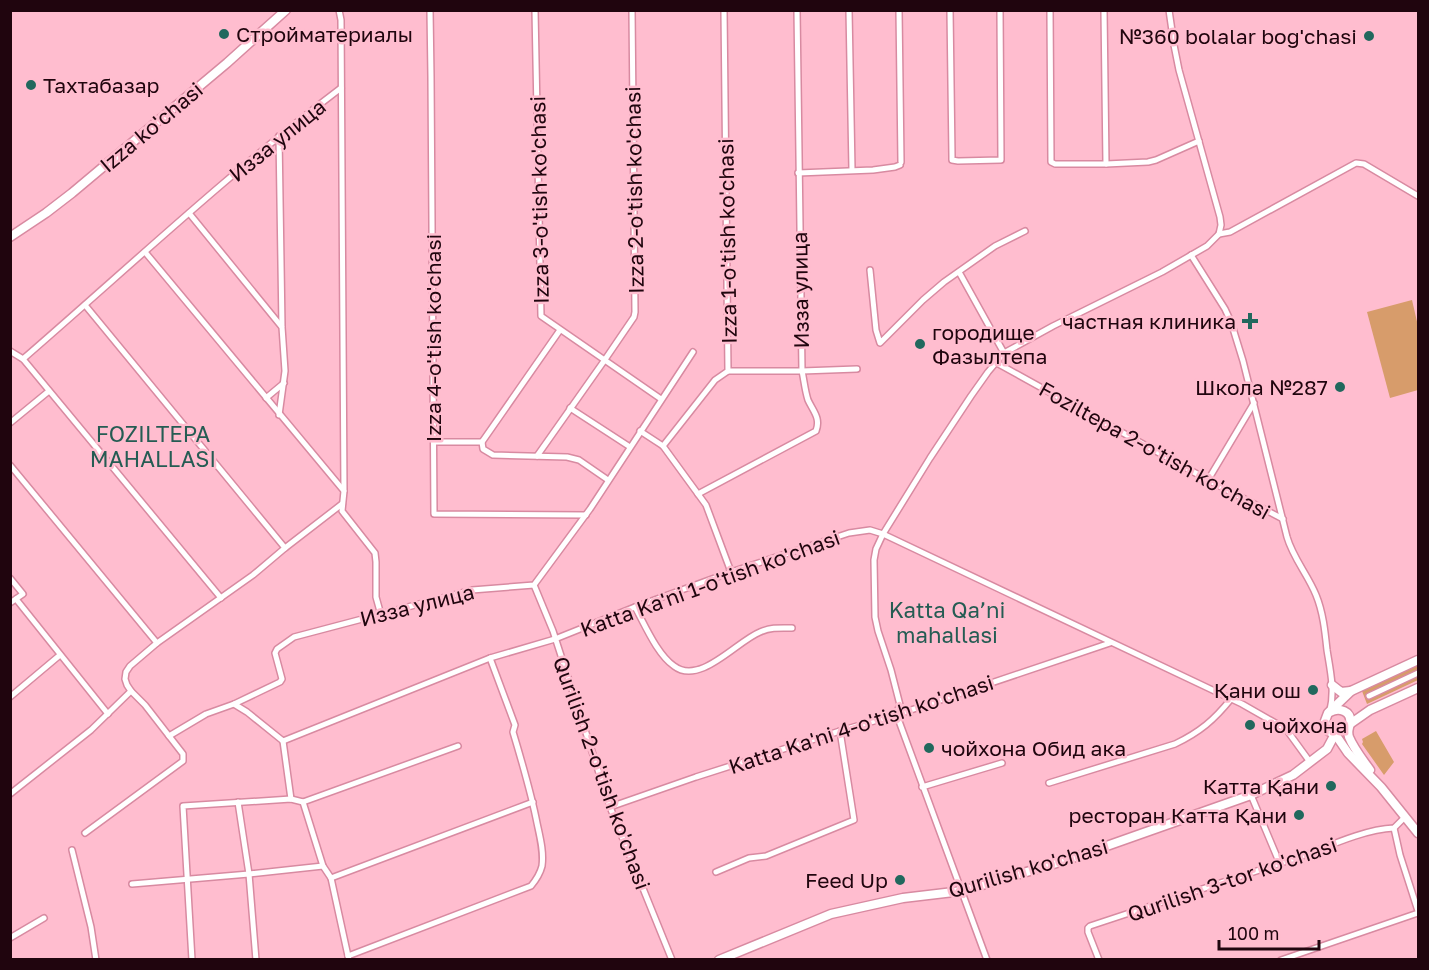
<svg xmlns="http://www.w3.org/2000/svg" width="1429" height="970" font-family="'Golos Text',sans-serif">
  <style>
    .green { fill: #d79c6b }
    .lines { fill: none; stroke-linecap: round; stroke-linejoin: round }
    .street-casing { stroke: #d88aa1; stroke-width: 8 }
    .secondary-casing { stroke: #d88aa1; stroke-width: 11 }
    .street { stroke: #fff; stroke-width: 5 }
    .secondary { stroke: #fff; stroke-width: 8 }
    .poi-dot { fill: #21685d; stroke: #ffbdcf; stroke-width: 2 }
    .labels { text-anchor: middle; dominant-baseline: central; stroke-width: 5; stroke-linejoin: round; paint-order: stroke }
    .poi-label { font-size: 21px; fill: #20050e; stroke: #ffbdcf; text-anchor: end }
    .street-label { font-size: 21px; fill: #20050e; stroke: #ffbdcf }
    .neighbourhood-label { font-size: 22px; fill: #255c53; stroke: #ffbdcf }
  </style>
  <rect width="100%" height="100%" fill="#ffbdcf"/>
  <!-- green -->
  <g class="green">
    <polygon points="1412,300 1418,326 1418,390 1390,398 1367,312"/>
    <polygon points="1418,665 1418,680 1367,704 1362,691"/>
    <polygon points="1376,731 1394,762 1384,775 1362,744 1363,742 1362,739"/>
  </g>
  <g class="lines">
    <defs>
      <g id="street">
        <polyline points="339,10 341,20 344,491"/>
        <polyline points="430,10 431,77 434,514 586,515"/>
        <polyline points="535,10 541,316 661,399"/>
        <polyline points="849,10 852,170"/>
        <polyline points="899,10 901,162"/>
        <polyline points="950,10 952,157 952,160 958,161 1001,160 1000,10"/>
        <polyline points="1050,10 1051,162 1055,164 1106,164 1148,162 1156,160 1199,141"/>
        <polyline points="1104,10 1106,164"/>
        <polyline points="279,136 282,327 285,371 279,415"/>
        <polyline points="798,173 873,170 895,167 900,165"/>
        <polyline points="189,213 281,326"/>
        <polyline points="1219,234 1230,232 1356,163 1364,164 1418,196"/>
        <polyline points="145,252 344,491 342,511 375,553 376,562 376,597 381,615"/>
        <path d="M1191,255L1225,309L1231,322L1243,361L1287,537C1293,558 1308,575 1316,595C1323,612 1325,631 1327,650C1330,669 1335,690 1330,710"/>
        <polyline points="870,270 876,330 880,343 923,300 944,282 995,246 1025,231"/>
        <polyline points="959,272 1004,353"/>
        <polyline points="85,305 285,548"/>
        <polyline points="560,330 482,442 483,449 493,455 567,457 579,460 608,480"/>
        <polyline points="10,351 23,359 221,598"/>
        <path d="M23,359C128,268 230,172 341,88"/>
        <polyline points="995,362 1208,480 1283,519"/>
        <polyline points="728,371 802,371 857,369"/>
        <polyline points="266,398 284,383"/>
        <polyline points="570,408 630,447"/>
        <polyline points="10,423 49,391"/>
        <polyline points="640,431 663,446 706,505 731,572"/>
        <polyline points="434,442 482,442"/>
        <polyline points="663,446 715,380 728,371 724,10"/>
        <polyline points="537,456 604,361 634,317 635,312 632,10"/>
        <polyline points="10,465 157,643"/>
        <polyline points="1208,480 1254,403"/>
        <path d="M698,494L816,431C821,418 813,411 808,400C805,391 804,380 802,371L797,10"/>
        <polyline points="10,578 23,594 10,603"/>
        <polyline points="534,585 553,631 610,807 672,960"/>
        <polyline points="16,599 108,714"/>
        <path d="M635,607C645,625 657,654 674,666C700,686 737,641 760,632C771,627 781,628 792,628"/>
        <polyline points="131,691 127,685 125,679 126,672 130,666 157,643 253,575 285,548 342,504"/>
        <polyline points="1369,696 1418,673"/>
        <polyline points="10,697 60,655"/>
        <polyline points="234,704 280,682 282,679 275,653 277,649 294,637 472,590 534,585 590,509 693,352"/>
        <polyline points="169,736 206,714 234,704 247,712 283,741"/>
        <polyline points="283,741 490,658 555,639 635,607 731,572 849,533 870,530 883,534 1242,704 1286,729 1310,762"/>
        <polyline points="283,741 291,799"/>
        <path d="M1049,783L1175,744C1200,732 1214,720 1231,699"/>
        <polyline points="922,787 1002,763"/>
        <polyline points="10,794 91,730 131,691 145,705 183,754 183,761 85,833"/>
        <polyline points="1251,795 1280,864"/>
        <polyline points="238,802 249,874 256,960"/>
        <polyline points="303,802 323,866 331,878 348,956"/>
        <polyline points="610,807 696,777 840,731 908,711 1110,643"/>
        <polyline points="1394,828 1400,855 1418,911"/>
        <polyline points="72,850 91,927 96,960"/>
        <polyline points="716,872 749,858 766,856 854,820 840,731"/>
        <polyline points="331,878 533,802"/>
        <polyline points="132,884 249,874 323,866"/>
        <polyline points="10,938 44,918"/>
        <polyline points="192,960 183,806 291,799 303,802 458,746"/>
        <path d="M349,960L348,956L531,886C536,880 540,874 542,866C544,852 540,837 537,823C531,792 522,762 513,732L515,725L490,658"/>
        <polyline points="987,960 896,713 900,705 891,670 878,631 875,617 874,560 876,549 883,534 930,458 971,396 988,372 1004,353 1053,326 1162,272 1207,246 1219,234 1221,225 1220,217 1179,70 1174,45 1169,10"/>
        <path d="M1099,960L1088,932V928L1090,926L1308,854C1333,844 1367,829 1394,828L1405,817"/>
        <polyline points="1281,960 1418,913"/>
      </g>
      <g id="secondary">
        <polyline points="10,237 46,213 72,193 227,63 286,10"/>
        <polyline points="1418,660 1351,691 1328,713 1325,721 1328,731 1335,734 1348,753 1381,787 1418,833"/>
        <polyline points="1332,685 1341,692 1351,691"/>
        <path d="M1330,712C1339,707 1352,711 1350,723C1349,729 1347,731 1349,737C1354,749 1363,760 1370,770"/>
        <polyline points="1350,724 1370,710 1418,688"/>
        <polyline points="719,960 831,914 903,898 962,891 1067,860 1251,795 1293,775 1327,749 1335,734"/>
      </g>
    </defs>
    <!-- street casing -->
    <use href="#street" class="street-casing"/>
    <!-- secondary casing -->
    <use href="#secondary" class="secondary-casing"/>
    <!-- street -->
    <use href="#street" class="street"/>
    <!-- secondary -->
    <use href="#secondary" class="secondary"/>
  </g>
  <!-- markers -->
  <g class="poi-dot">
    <circle cx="224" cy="34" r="6"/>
    <circle cx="1369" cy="36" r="6"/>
    <circle cx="31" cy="85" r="6"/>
    <path d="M1247 312h6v6h6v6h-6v6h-6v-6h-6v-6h6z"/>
    <circle cx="920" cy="344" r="6"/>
    <circle cx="1340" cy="387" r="6"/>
    <circle cx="1313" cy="690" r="6"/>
    <circle cx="1250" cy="725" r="6"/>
    <circle cx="929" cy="748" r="6"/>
    <circle cx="1331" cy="786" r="6"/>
    <circle cx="1299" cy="815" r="6"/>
    <circle cx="900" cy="880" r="6"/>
  </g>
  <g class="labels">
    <!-- poi labels -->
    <g class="poi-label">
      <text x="236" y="34" text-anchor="start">Стройматериалы</text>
      <text x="1357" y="36">№360 bolalar bog'chasi</text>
      <text x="43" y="85" text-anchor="start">Тахтабазар</text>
      <text x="1236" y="321">частная клиника</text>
      <text x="932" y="332" text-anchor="start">городище<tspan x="932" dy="24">Фазылтепа</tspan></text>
      <text x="1328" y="387">Школа №287</text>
      <text x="1301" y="690">Қани ош</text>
      <text x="1262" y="725" text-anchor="start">чойхона</text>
      <text x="941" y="748" text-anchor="start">чойхона Обид ака</text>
      <text x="1319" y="786">Катта Қани</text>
      <text x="1287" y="815">ресторан Катта Қани</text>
      <text x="888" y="880">Feed Up</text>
    </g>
    <!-- street labels -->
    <g class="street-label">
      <text transform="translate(151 127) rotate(-40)">Izza ko'chasi</text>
      <text transform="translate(277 140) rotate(-39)">Изза улица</text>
      <text transform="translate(634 190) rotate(-91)">Izza 2-o'tish ko'chasi</text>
      <text transform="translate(539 200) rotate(-91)">Izza 3-o'tish ko'chasi</text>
      <text transform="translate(727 241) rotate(-91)">Izza 1-o'tish ko'chasi</text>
      <text transform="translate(800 290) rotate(-91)">Изза улица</text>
      <text transform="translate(433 338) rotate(-90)">Izza 4-o'tish ko'chasi</text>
      <text transform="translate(1155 450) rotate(29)">Foziltepa 2-o'tish ko'chasi</text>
      <text transform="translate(710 583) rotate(-20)">Katta Ka'ni 1-o'tish ko'chasi</text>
      <text transform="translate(417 605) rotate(-14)">Изза улица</text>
      <text transform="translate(861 724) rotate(-18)">Katta Ka'ni 4-o'tish ko'chasi</text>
      <text transform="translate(602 773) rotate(70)">Qurilish 2-o'tish ko'chasi</text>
      <text transform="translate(1028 868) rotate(-16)">Qurilish ko'chasi</text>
      <text transform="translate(1232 879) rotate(-19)">Qurilish 3-tor ko'chasi</text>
    </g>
    <!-- neighbourhood labels -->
    <g class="neighbourhood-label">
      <text x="153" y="433">FOZILTEPA<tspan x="153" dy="25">MAHALLASI</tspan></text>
      <text x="947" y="609">Katta Qaʼni<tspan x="947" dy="25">mahallasi</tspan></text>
    </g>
  </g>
  <!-- border -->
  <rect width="1429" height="970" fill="none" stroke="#20050e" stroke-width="24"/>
  <!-- scale -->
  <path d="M1219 940v9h100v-9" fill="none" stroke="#20050e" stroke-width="3"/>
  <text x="1228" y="940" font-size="18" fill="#20050e" stroke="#ffbdcf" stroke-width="4.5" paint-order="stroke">100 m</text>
</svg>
